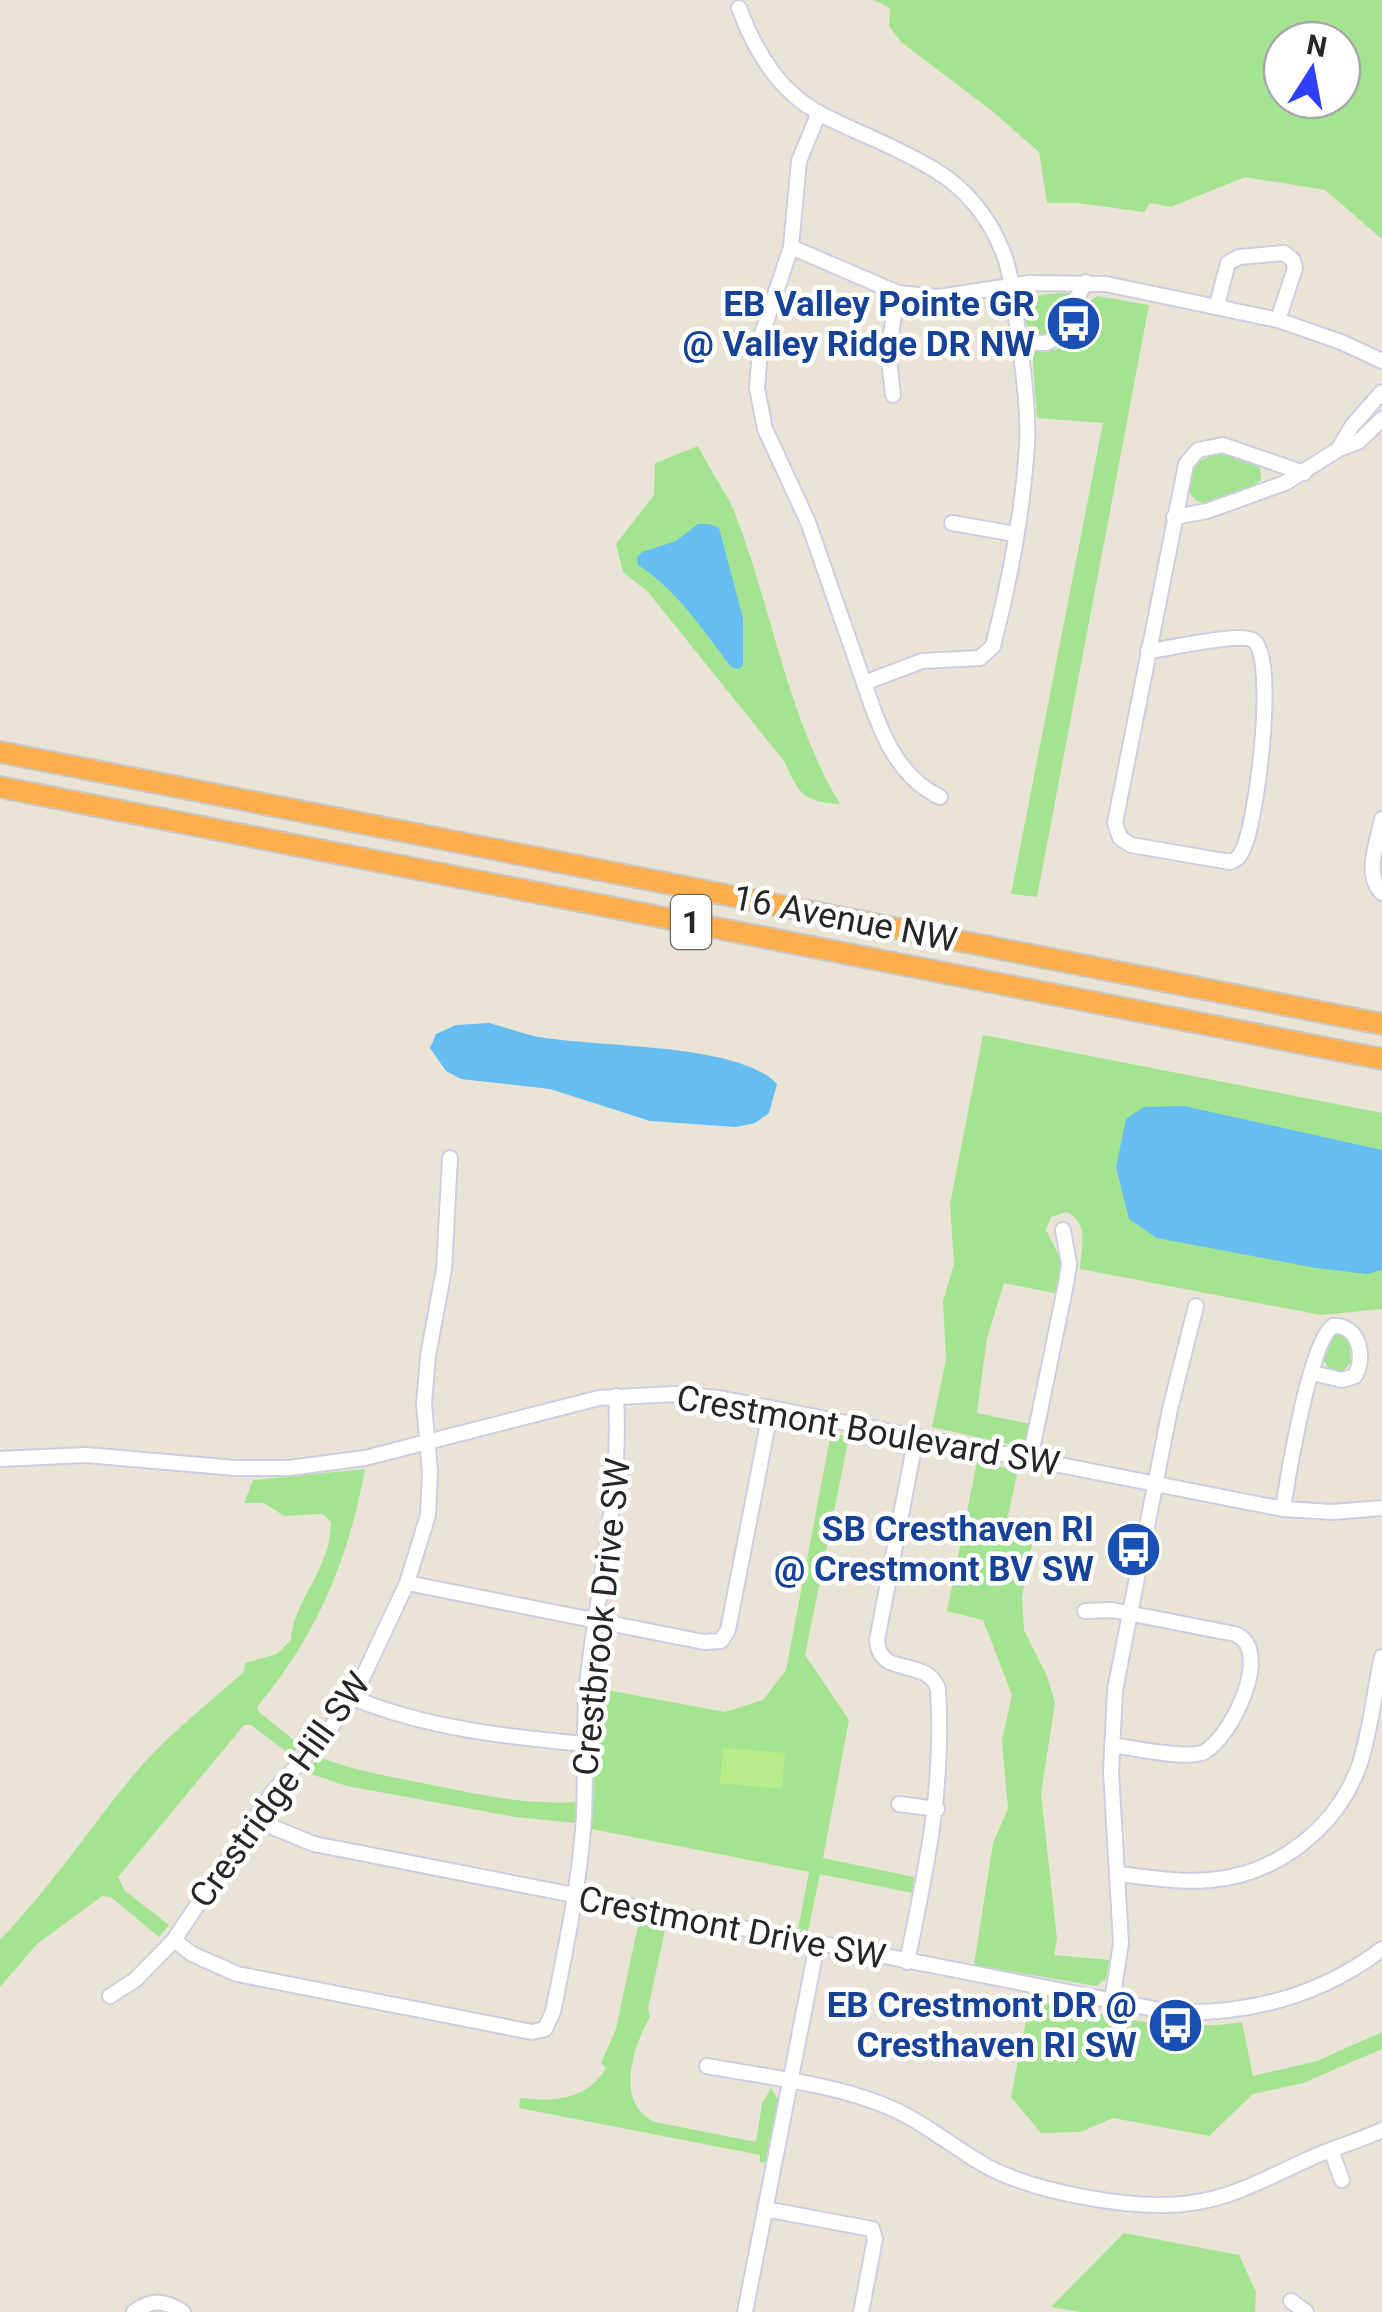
<svg xmlns="http://www.w3.org/2000/svg" width="1382" height="2312" font-family="Roboto,sans-serif">
  <style>
    .green { fill: #a4e491; fill-rule: evenodd }
    .pitch { fill: #b8ec8b }
    .water { fill: #65bdf2 }
    .lines { fill: none; stroke-linecap: round; stroke-linejoin: round }
    .minor-casing { stroke: #cdcee1; stroke-width: 18 }
    .highway-casing { stroke: #c7c7c7; stroke-width: 24 }
    .minor { stroke: #fff; stroke-width: 14 }
    .highway { stroke: #ffae4e; stroke-width: 20 }
    .labels { text-anchor: middle; dominant-baseline: central; stroke-width: 9; stroke-linejoin: round; paint-order: stroke }
    .shield { fill: #fff; stroke: #686868; stroke-width: 2.5 }
    .shield-label { font-size: 32px; font-weight: bold; fill: #272727 }
    .transit-label { font-size: 35px; font-weight: bold; fill: #164399; stroke: #fff; text-anchor: end }
    .street-label { font-size: 35px; fill: #272727; stroke: #fff }
  </style>
  <rect width="100%" height="100%" fill="#eae4d7"/>
  <!-- green -->
  <g class="green">
    <path d="M874,0H1382V239L1325,190L1245,177L1171,207L1150,203L1144,212L1078,203H1047L1039,152L991,110L901,42L889,26L890,8ZM1282,40H1342V100H1282Z"/>
    <path d="M1069,293L1056,331L1048,335H1031C1012,293 1036,294 1069,293Z"/>
    <polygon points="1097,296 1149,305 1037,897 1011,894 1103,423 1037,418 1032,350 1055,350 1069,343 1081,309"/>
    <path d="M698,446C710,471 729,495 738,521C773,615 788,717 840,804C803,802 799,794 784,761L648,592L623,572L616,544L654,495L655,463Z"/>
    <polygon points="1218,453 1254,463 1260,468 1261,480 1251,488 1204,503 1197,501 1188,492 1195,463"/>
    <path d="M983,1035L1382,1113V1309L1321,1315L1080,1269C1081,1247 1090,1224 1067,1212L1051,1217L1046,1230L1062,1262L1059,1294L1004,1283L987,1338L977,1413L1030,1424L1025,1441L1012,1445L932,1427L946,1360L943,1301L954,1264L950,1204Z"/>
    <polygon points="1338,1332 1349,1339 1351,1362 1343,1371 1330,1370 1323,1360 1330,1337"/>
    <path d="M831,1433L849,1437L805,1655L849,1720L823,1858L914,1877L912,1893L820,1874L808,1931L798,1929L809,1872L592,1829C588,1817 592,1811 593,1799C595,1762 591,1724 596,1688L725,1712L763,1700L786,1670Z"/>
    <polygon points="977,1462 1018,1470 1008,1516 1013,1525 1035,1529 1022,1597 1024,1630 1047,1676 1055,1703 1041,1794 1057,1939 1054,1955 1109,1960 1106,1979 1096,1986 974,1965 993,1843 1008,1809 1002,1740 1012,1695 983,1620 947,1611"/>
    <path d="M365,1469C348,1561 317,1635 257,1707L259,1712L300,1745L291,1755L251,1725H244L118,1877L125,1891L169,1925L159,1937L111,1897L102,1896L37,1944L0,1987V1940C49,1889 87,1832 131,1778C164,1738 205,1706 244,1672L245,1663L277,1654L291,1640C293,1600 331,1570 331,1522L323,1514L284,1516L264,1503H244L253,1480Z"/>
    <path d="M319,1757C354,1771 389,1776 427,1784C477,1794 523,1805 575,1802L577,1820L574,1823L516,1817L347,1786L305,1772Z"/>
    <path d="M639,1921L666,1926L648,2008L650,2017C633,2046 614,2104 655,2122L756,2142L762,2104L771,2088L779,2101L766,2163L760,2162V2155L519,2108L520,2098C555,2102 587,2100 606,2068L601,2063L616,2029Z"/>
    <path d="M1030,2000C1100,2013 1170,2034 1242,2022L1253,2076L1317,2061L1382,2032V2049L1303,2083L1253,2094L1209,2136L1113,2118L1081,2132L1041,2133L1011,2097Z"/>
    <polygon points="1124,2233 1239,2255 1256,2292 1255,2312 1080,2312 1051,2307"/>
  </g>
  <!-- pitch -->
  <polygon class="pitch" points="723,1748 785,1753 782,1789 720,1783"/>
  <!-- water -->
  <g class="water">
    <path d="M698,524H709L719,528L743,618V666L738,669L731,667C704,631 677,590 638,565L637,557L642,552L676,541Z"/>
    <path d="M489,1023C504,1027 519,1032 534,1036C593,1048 738,1042 777,1084L769,1113L755,1123L736,1127L650,1121L550,1089L461,1079L446,1071L430,1048L436,1034L456,1025Z"/>
    <polygon points="1184,1106 1382,1150 1382,1270 1367,1274 1316,1268 1157,1238 1129,1219 1116,1167 1126,1119 1144,1107"/>
  </g>
  <g class="lines">
    <defs>
      <g id="minor">
        <path d="M739,8C784,128 841,113 935,170C965,188 989,217 1002,250C1012,273 1013,300 1017,324C1022,364 1029,405 1027,445C1023,509 1009,584 993,646L980,658L922,661L864,683L808,522L765,429L757,388L761,337L791,247L799,161L818,115"/>
        <polyline points="791,247 898,293 939,297 1029,283 1106,284 1278,320 1341,342 1382,361"/>
        <polyline points="1217,305 1228,263 1239,257 1284,253 1293,260 1295,268 1278,320"/>
        <polyline points="1019,342 1046,343 1061,335 1071,308 1086,282"/>
        <polyline points="893,395 888,351 898,293"/>
        <polyline points="1339,448 1352,426 1382,392"/>
        <polyline points="1174,517 1207,511 1285,483 1339,449 1358,442 1382,419"/>
        <polyline points="952,523 1015,534"/>
        <path d="M1148,651C1168,649 1243,631 1254,641C1277,659 1257,828 1241,853C1238,859 1236,859 1230,862L1131,845L1120,838L1115,823L1186,464L1198,450L1223,445L1304,473"/>
        <path d="M864,683C879,727 895,776 940,797"/>
        <path d="M1382,819C1378,841 1363,875 1382,893"/>
        <polyline points="0,1459 86,1455 236,1468 289,1468 365,1458 599,1398 674,1394 719,1398 1283,1509 1333,1512 1382,1508"/>
        <polyline points="1030,1459 1067,1279 1069,1264 1063,1230"/>
        <path d="M1283,1509C1288,1476 1310,1341 1333,1326C1359,1324 1366,1357 1355,1376L1342,1380L1313,1373"/>
        <polyline points="407,1583 704,1642 721,1641 728,1630 771,1408"/>
        <path d="M1085,1611L1112,1610L1235,1634C1274,1649 1232,1737 1204,1752C1188,1760 1132,1748 1112,1745"/>
        <path d="M353,1698C426,1728 507,1737 585,1744"/>
        <polyline points="899,1804 937,1809"/>
        <path d="M253,1819L314,1844L1170,2012C1247,2015 1320,1996 1382,1949"/>
        <path d="M1117,1874C1148,1877 1179,1883 1210,1880C1277,1875 1338,1827 1360,1763C1371,1729 1374,1692 1382,1657"/>
        <path d="M174,1940L192,1954L237,1974L532,2032L545,2029L553,2012C566,1947 580,1882 584,1816C586,1772 583,1729 587,1685C597,1588 622,1494 616,1396"/>
        <path d="M907,1962C927,1865 944,1789 938,1689C927,1656 879,1679 877,1640L916,1437"/>
        <polyline points="110,1996 135,1980 174,1940 272,1793 324,1736 353,1698 407,1583 428,1515 430,1472 424,1404 428,1356 444,1269 450,1158"/>
        <polyline points="1112,2002 1121,1943 1111,1772 1115,1690 1170,1409 1196,1306"/>
        <path d="M707,2066C766,2077 830,2083 886,2106C924,2121 954,2149 990,2168C1039,2193 1137,2211 1191,2203C1238,2197 1275,2173 1318,2155C1339,2146 1361,2140 1382,2130"/>
        <polyline points="1331,2150 1342,2180"/>
        <polyline points="765,2209 872,2229 875,2239 861,2312"/>
        <polyline points="1291,2301 1306,2312"/>
        <path d="M134,2312C152,2299 165,2300 183,2312"/>
        <polyline points="745,2312 817,1945"/>
      </g>
      <g id="highway">
        <polyline points="0,752 1382,1024"/>
        <polyline points="0,787 1382,1059"/>
      </g>
    </defs>
    <!-- minor casing -->
    <use href="#minor" class="minor-casing"/>
    <!-- highway casing -->
    <use href="#highway" class="highway-casing"/>
    <!-- minor -->
    <use href="#minor" class="minor"/>
    <!-- highway -->
    <use href="#highway" class="highway"/>
  </g>
  <!-- icons -->
  <defs>
    <symbol id="bus-disc" viewBox="-11 -11 22 22"><circle r="9.5" fill="#1a4fb4" stroke="#fff"/><path d="M-5-6H5V4H4V6H2V4H-2V6H-4V4H-5ZM-3.5-4V0h7V-4ZM-3.5 1.2v1.5H-2V1.2ZM2 1.2v1.5H3.5V1.2Z" fill="#fff"/></symbol>
  </defs>
  <g fill-rule="evenodd">
    <use href="#bus-disc" x="1042" y="292" width="63" height="63"/>
    <use href="#bus-disc" x="1102" y="1518" width="63" height="63"/>
    <use href="#bus-disc" x="1144" y="1994" width="63" height="63"/>
  </g>
  <g class="labels">
    <!-- shield labels -->
    <rect class="shield" x="671" y="895" width="40" height="54" rx="8"/>
    <g class="shield-label">
      <text x="691" y="922">1</text>
    </g>
    <!-- transit labels -->
    <g class="transit-label">
      <text x="1035" y="304">EB Valley Pointe GR<tspan x="1035" dy="40">@ Valley Ridge DR NW</tspan></text>
      <text x="1094" y="1529">SB Cresthaven RI<tspan x="1094" dy="40">@ Crestmont BV SW</tspan></text>
      <text x="1137" y="2005">EB Crestmont DR @<tspan x="1137" dy="40">Cresthaven RI SW</tspan></text>
    </g>
    <!-- street labels -->
    <g class="street-label">
      <text transform="translate(845 919) rotate(11)">16 Avenue NW</text>
      <text transform="translate(868 1431) rotate(10)">Crestmont Boulevard SW</text>
      <text transform="translate(602 1617) rotate(-84)">Crestbrook Drive SW</text>
      <text transform="translate(280 1790) rotate(-54)">Crestridge Hill SW</text>
      <text transform="translate(732 1928) rotate(11)">Crestmont Drive SW</text>
    </g>
  </g>
  <!-- north arrow -->
  <g transform="translate(1312 70) rotate(11)"><circle r="48" fill="#ffffff" stroke="#a9a9a9" stroke-width="2.5"/>
  <path d="M0-8L18 38L0 25L-18 38Z" fill="#303fff"/>
  <text y="-15" font-size="28" font-weight="bold" text-anchor="middle" fill="#272727">N</text>
  </g>
</svg>
